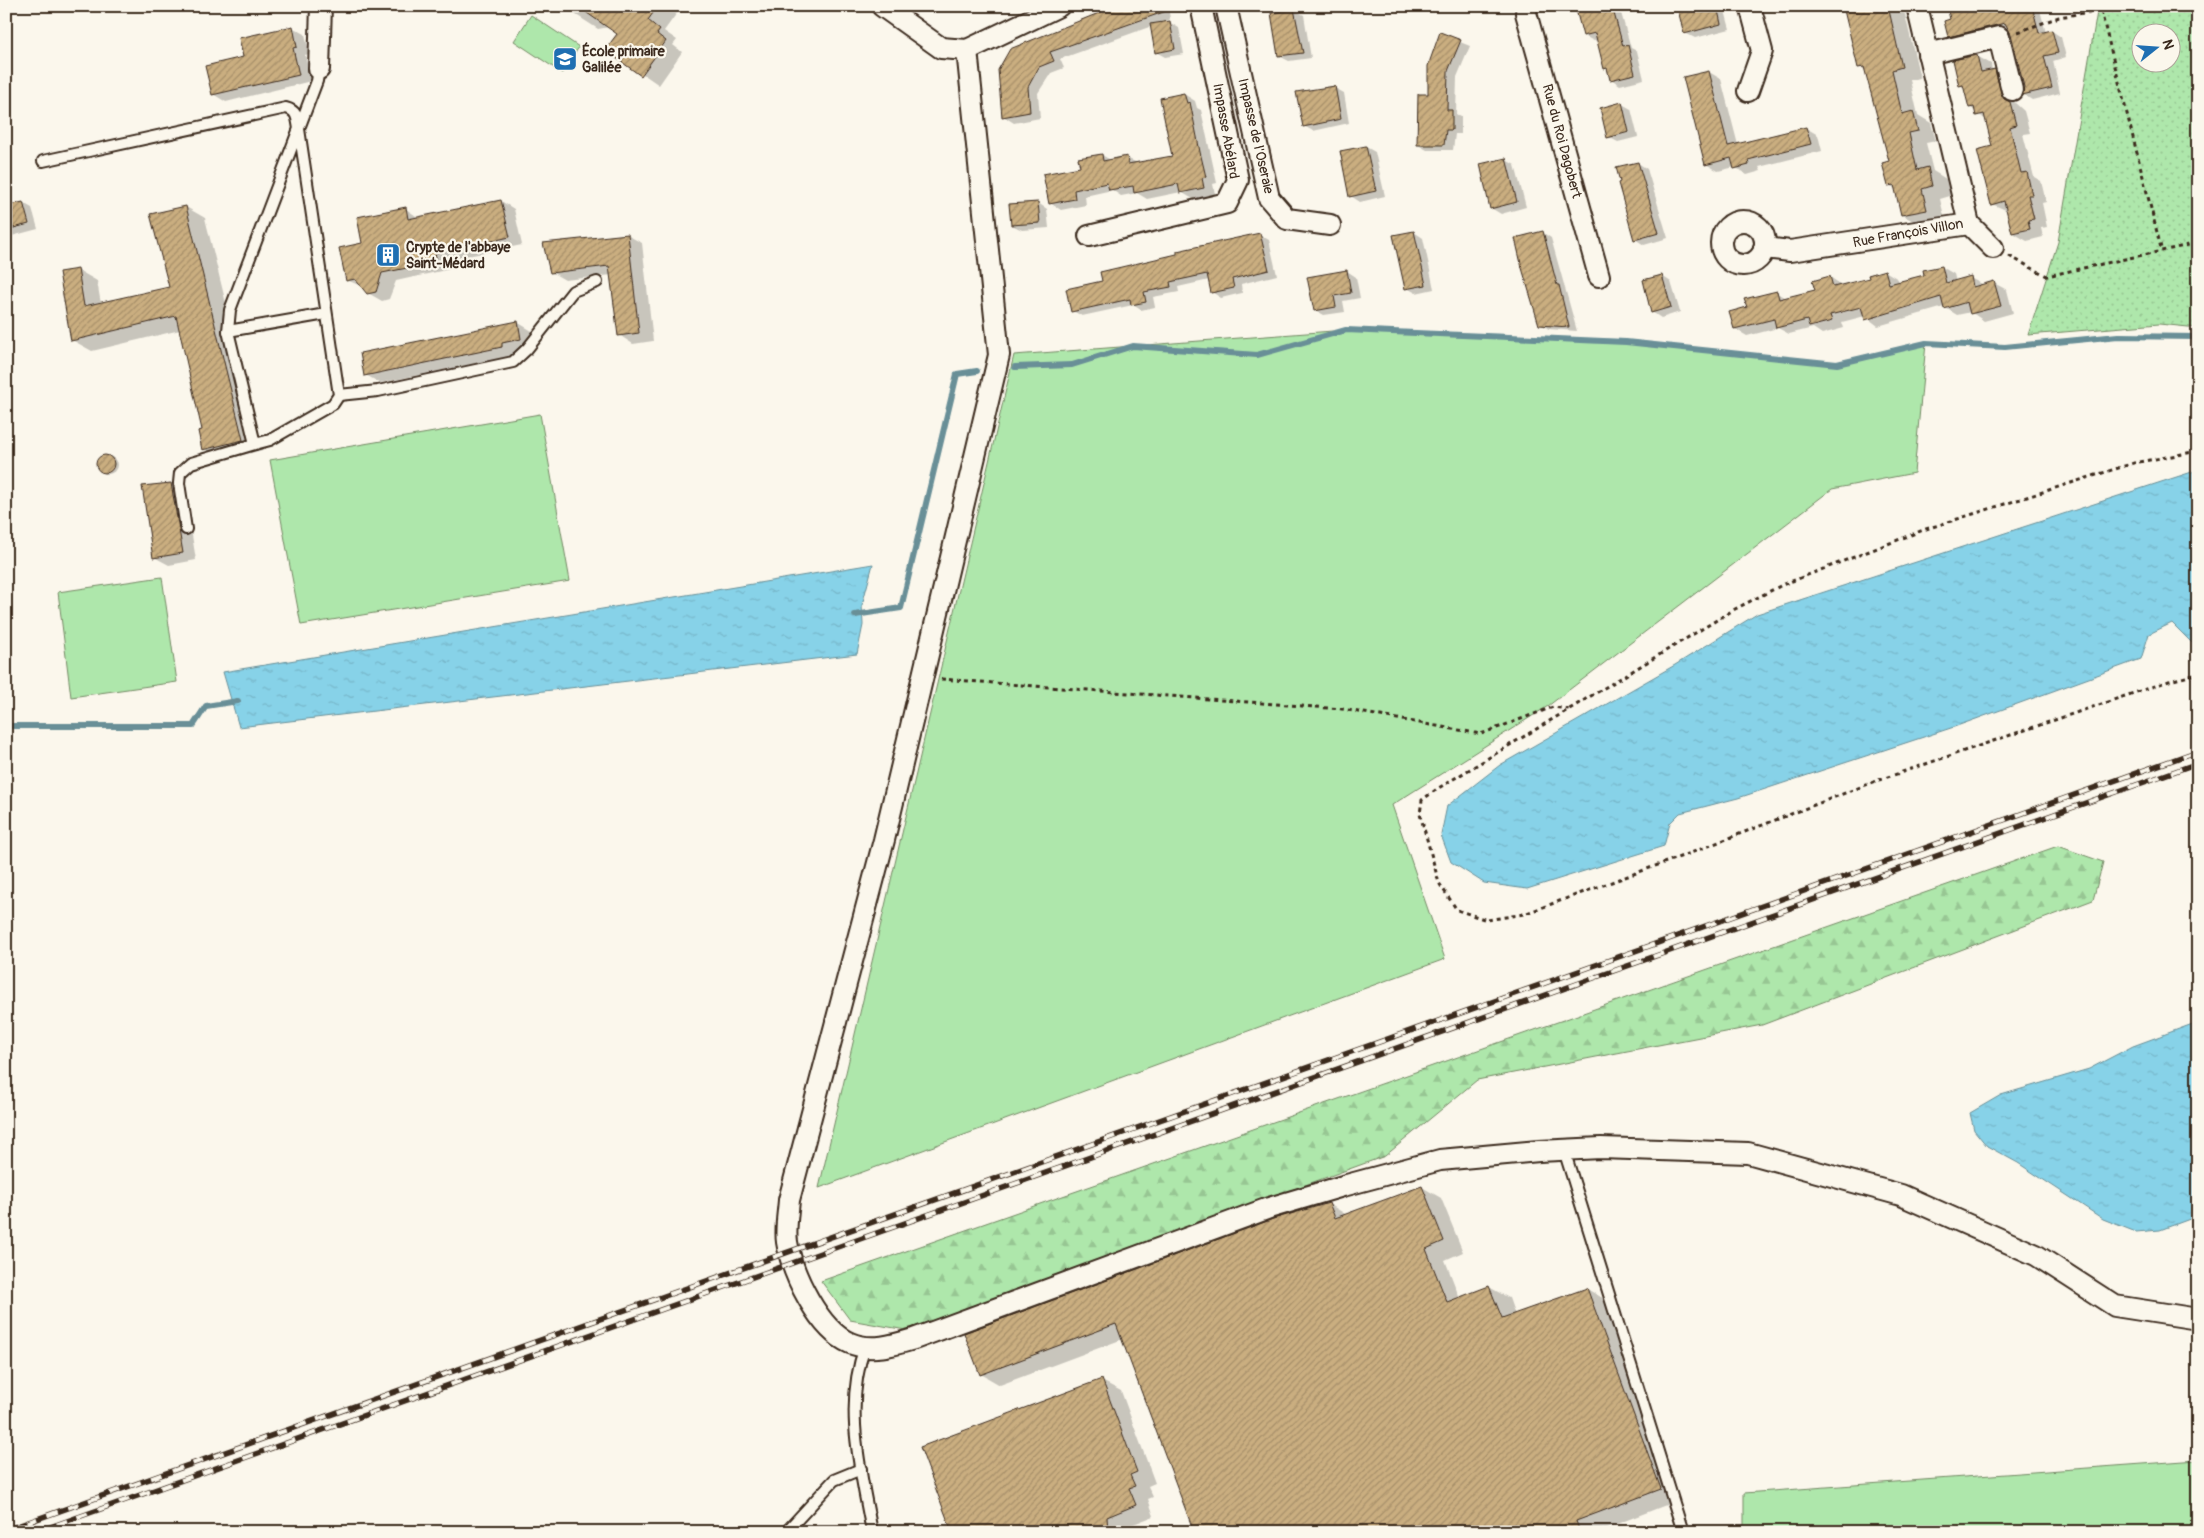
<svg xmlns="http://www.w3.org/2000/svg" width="2204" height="1538" font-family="Pangolin,sans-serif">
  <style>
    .grass { fill: #aee7ab; stroke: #748864 }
    .forest { fill: url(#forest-firs); stroke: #748864 }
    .park { fill: url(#park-dots); stroke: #748864; fill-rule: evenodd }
    .water { fill: url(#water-ripples); stroke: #698f97 }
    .shadow { fill: #0003 }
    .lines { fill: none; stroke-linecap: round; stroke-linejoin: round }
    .stream { stroke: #698f97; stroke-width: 6 }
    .building { fill: url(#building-hatch); stroke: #3b2a1e }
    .lane-casing { stroke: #3b2a1e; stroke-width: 14 }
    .street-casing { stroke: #3b2a1e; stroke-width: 24 }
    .path { stroke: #3b2a1e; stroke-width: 3; stroke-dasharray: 4 4; stroke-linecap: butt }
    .lane { stroke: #fbf7ec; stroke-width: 10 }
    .street { stroke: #fbf7ec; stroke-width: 20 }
    .rail-casing { stroke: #3b2a1e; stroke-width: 5.5 }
    .rail { stroke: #fbf7ec; stroke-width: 4; stroke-dasharray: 11; stroke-linecap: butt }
    .labels { text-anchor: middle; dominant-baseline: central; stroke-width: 4.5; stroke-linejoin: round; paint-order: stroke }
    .poi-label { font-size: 14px; font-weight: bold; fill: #3b2a1e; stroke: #fbf7ec; text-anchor: start }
    .street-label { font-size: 14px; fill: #3b2a1e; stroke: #fbf7ec }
  </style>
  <defs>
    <pattern id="forest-firs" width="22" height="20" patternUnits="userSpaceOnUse" patternTransform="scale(1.25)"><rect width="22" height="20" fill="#aee7ab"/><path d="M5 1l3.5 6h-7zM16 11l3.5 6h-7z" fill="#97c693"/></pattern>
    <pattern id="park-dots" width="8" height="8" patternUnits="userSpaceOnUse" patternTransform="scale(1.25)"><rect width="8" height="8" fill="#aee7ab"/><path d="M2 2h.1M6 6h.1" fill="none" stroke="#97c693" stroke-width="1.8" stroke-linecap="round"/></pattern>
    <pattern id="water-ripples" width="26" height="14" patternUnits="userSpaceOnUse" patternTransform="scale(1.25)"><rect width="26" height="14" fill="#87d2e8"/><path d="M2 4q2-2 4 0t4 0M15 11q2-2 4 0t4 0" fill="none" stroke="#75b4c7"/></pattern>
    <pattern id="building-hatch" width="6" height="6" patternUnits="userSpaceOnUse" patternTransform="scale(1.25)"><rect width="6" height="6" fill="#caae80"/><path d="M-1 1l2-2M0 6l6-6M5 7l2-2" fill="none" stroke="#a58e68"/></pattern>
  </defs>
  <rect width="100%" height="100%" fill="#fbf7ec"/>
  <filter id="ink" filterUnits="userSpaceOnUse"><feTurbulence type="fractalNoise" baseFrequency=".02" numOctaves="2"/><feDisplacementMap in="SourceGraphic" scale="10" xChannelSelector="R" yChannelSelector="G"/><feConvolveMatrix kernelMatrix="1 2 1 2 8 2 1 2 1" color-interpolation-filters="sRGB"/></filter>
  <g filter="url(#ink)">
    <!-- grass -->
    <g class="grass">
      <polygon points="531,15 579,47 562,73 514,41"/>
      <polygon points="1346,330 1626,342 1837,364 1926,343 1914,473 1832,489 1548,706 1392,805 1445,959 819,1188 1014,355"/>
      <polygon points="540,414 570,581 301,625 270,460"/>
      <polygon points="162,577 177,682 71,697 58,592"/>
      <polygon points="2198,1460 2198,1532 1744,1532 1744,1493"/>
    </g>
    <!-- forest -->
    <polygon class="forest" points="2058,846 2103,862 2093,900 1762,1025 1477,1080 1385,1156 906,1330 850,1320 821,1281"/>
    <!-- park -->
    <path class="park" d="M2098,6H2198V328L2159,324L2028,335L2058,242ZM2142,32H2172V62H2142Z"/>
    <!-- water -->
    <g class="water">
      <polygon points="2198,470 2198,642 2192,643 2172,623 2149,634 2141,659 1954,727 1738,798 1680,813 1670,823 1664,846 1527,889 1484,883 1451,862 1441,835 1447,806 1500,765 1675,665 1757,614"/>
      <polygon points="873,564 862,605 863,625 857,654 239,727 223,672"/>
      <polygon points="2198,1022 2198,1216 2160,1230 2136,1232 2103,1219 2018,1163 1987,1146 1974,1130 1970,1113 2001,1095 2089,1069 2133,1046"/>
    </g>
    <!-- shadow -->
    <g class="shadow">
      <polygon points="569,6 682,6 664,31 677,40 673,45 682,52 659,85 607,49 619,34 609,27 598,29 570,11"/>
      <polygon points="1168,6 1170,19 1163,23 1169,22 1179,28 1184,54 1165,57 1156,52 1152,26 1060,59 1064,68 1051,73 1038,93 1040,118 1014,123 1003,116 999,70"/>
      <polygon points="1486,6 1497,6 1496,9"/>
      <polygon points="1576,6 1619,6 1631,48 1637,51 1644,79 1620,85 1611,79 1609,70 1605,68 1598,40 1594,41 1584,36"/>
      <polygon points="1697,6 1724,7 1730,29 1695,38 1685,33"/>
      <polygon points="1845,6 1893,6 1905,14 1920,78 1910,80 1918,115 1931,123 1936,141 1926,143 1933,171 1946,179 1950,196 1940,199 1945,220 1921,225 1902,215 1896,189 1889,185 1890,162 1867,71 1860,67"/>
      <polygon points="2005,6 2039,6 2046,33 2052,31 2061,37 2066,57 2053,61 2060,93 2032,100 2024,95 2025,87 2009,29 1958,41 1949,36"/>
      <polygon points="1294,10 1304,15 1311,58 1289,61 1279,56 1272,14"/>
      <polygon points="292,27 305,34 309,54 305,55 311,81 226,102 213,94 245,58"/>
      <polygon points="1440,34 1470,46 1457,77 1456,114 1461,117 1461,134 1455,134 1453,150 1427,150 1418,145"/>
      <polygon points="1977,56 1991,64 1992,71 2008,78 2014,102 2024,111 2030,133 2023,134 2034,177 2041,181 2046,202 2042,203 2047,227 2041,228 2043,237 2027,241 2013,233 2008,211 1992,204 1994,147 1987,121 1970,107 1965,88 1960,85"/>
      <polygon points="1709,72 1721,79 1738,145 1806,128 1818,135 1822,151 1759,167 1761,171 1747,175 1735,167 1718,171 1706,164"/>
      <polygon points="1335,88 1344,93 1349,123 1313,131 1304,126"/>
      <polygon points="1184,94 1195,101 1197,108 1201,110 1217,183 1213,184 1215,194 1193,199 1181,192 1147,199 1137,193 1121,196 1112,190 1085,196 1086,205 1061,210 1050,203 1081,168 1102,155 1112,161 1127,158 1137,163 1173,157"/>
      <polygon points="1622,104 1631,109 1638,137 1618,142 1608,137"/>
      <polygon points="6,142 13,172 6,174"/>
      <polygon points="1366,147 1375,152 1385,196 1360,202 1351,196"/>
      <polygon points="1506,160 1515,165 1526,207 1501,214 1491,208"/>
      <polygon points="1638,163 1647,169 1668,238 1644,245 1635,239"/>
      <polygon points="501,201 514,209 522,245 448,260 450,269 396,281 389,299 382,301 368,293 363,287 347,280 364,244 406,209 419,218"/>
      <polygon points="23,203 32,208 38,229 8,237 6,235 6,208"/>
      <polygon points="1038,203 1047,209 1049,228 1022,230 1012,225"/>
      <polygon points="186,207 205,218 262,450 223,460 204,449 204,431 180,330 92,351 72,340 78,270 97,281 101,304 170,288"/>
      <polygon points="1414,232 1423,238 1434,289 1416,293 1407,288"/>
      <polygon points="1542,232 1551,238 1577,331 1549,329 1540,324"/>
      <polygon points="627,235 642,243 653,341 633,344 619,335 612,275 565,280 551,272"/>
      <polygon points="1260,235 1269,240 1277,275 1241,284 1242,293 1221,298 1212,292 1209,280 1178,287 1179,292 1153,297 1155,307 1141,310 1133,305 1082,316 1073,311 1104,282"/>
      <polygon points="1942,267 1954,274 1956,282 1970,278 1984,285 1994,283 2007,290 2013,313 1984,321 1971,312 1957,315 1944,307 1878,326 1865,316 1842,322 1844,328 1822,334 1813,328 1789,334 1778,328 1747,336 1735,329 1748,308 1777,293 1787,299 1816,291 1830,277 1843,286 1871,279 1885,271 1898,279 1899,282 1926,276"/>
      <polygon points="1347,271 1356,277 1360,298 1343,301 1345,312 1324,315 1315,310"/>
      <polygon points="1662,276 1671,282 1680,312 1661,318 1652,312"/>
      <polygon points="517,322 532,331 535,347 516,351 516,355 380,383 366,375"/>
      <circle cx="108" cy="465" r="9"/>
      <polygon points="171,484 185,492 196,560 169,565 154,557"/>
      <polygon points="1422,1187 1441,1198 1463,1252 1445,1260 1460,1299 1489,1287 1509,1298 1515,1315 1587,1289 1606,1300 1679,1500 1596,1532 1196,1532 1123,1339 1000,1385 981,1374 1329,1204 1347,1215"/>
      <polygon points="1102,1381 1121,1391 1155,1483 1148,1486 1153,1497 1148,1499 1154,1516 1126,1527 1126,1532 953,1532"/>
    </g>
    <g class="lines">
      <!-- stream -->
      <g class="stream">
        <polyline points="1015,367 1072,365 1133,346 1257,355 1346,330 1626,342 1837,364 1926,343 2005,347 2118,336 2198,337"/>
        <polyline points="855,615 901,608 957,374 977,371"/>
        <polyline points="6,726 193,726 206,706 238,701"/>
      </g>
    </g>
    <!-- building -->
    <g class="building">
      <polygon points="577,6 658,6 648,20 660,30 657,34 666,41 641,76 605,50 617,34"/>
      <polygon points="1116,6 1171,6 1172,9 1050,52 1054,61 1039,67 1028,87 1030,112 1002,117 998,70 1010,49"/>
      <polygon points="1575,6 1612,6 1623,46 1628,45 1635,74 1610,80 1607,68 1604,69 1595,33 1583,36"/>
      <polygon points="1677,6 1717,6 1721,24 1684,34"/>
      <polygon points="1843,6 1888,6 1902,67 1892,70 1902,114 1913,111 1918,131 1909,133 1917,170 1928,167 1932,186 1922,189 1927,210 1901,215 1894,185 1888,186 1882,163 1889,161 1864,67 1858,68"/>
      <polygon points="1967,6 2032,6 2039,33 2052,30 2058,53 2044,56 2052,88 2022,95 2024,87 2011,34 2005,23 1948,37 1944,21 1950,19 1948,11"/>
      <polygon points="1294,9 1303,53 1278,56 1271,13"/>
      <polygon points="1170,21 1175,49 1155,53 1150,24"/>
      <polygon points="293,26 297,47 293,48 299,75 212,95 205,66 243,57 239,38"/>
      <polygon points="1440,32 1461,40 1448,71 1447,110 1452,110 1452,130 1446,130 1444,145 1417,145 1418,94 1428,94 1428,66"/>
      <polygon points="1977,55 1981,72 1995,69 2001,93 2004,99 2010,102 2016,125 2010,127 2021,173 2027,172 2032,195 2028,195 2034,219 2028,220 2030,229 2012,233 2004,201 1991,205 1977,150 1992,146 1984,114 1976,116 1974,107 1969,108 1963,85 1959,86 1953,60"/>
      <polygon points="1709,71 1728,146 1806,127 1811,144 1748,160 1749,165 1734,169 1731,158 1705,165 1683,77"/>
      <polygon points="1335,86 1341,119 1303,127 1296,92"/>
      <polygon points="1184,93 1187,103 1190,102 1200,152 1206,177 1202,178 1204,188 1180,193 1178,184 1134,193 1133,186 1109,190 1107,183 1074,190 1075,199 1049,204 1043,174 1080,167 1078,158 1102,154 1103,161 1127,156 1128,164 1172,156 1160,98"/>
      <polygon points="1622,102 1629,132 1607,138 1600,108"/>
      <polygon points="1366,146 1376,191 1349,197 1340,151"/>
      <polygon points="1506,158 1517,202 1490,209 1480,164"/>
      <polygon points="1638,162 1659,233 1634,240 1618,183 1620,182 1616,167"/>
      <polygon points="501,200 510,237 435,253 437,262 382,273 376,292 367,294 355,279 346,281 339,248 362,243 357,217 406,207 408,219"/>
      <polygon points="23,202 29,224 6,230 6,206"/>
      <polygon points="1038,202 1040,223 1011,225 1009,204"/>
      <polygon points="186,206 243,440 202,450 198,431 202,430 176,316 71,341 59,272 78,269 84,306 169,287 150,214"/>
      <polygon points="1414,231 1426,285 1405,289 1393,235"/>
      <polygon points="1543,231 1557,285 1559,285 1569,327 1539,325 1522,268 1515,238"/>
      <polygon points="1260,233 1269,270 1232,279 1234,288 1211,293 1207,274 1170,282 1171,287 1144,292 1146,302 1131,305 1130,299 1071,312 1066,289 1102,281 1100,272 1177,254 1177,251"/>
      <polygon points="628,234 639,333 618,336 609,266 550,273 543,243"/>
      <polygon points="1942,266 1946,283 1971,276 1973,287 1994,281 2001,306 1970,314 1967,302 1944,309 1941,297 1865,320 1861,307 1830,315 1832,321 1809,327 1807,320 1776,328 1774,319 1734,329 1729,312 1747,307 1744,299 1777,291 1779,299 1815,290 1812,281 1830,276 1833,287 1869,278 1868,275 1885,270 1889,284 1924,275 1923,270"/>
      <polygon points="1347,270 1351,293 1334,296 1336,307 1314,311 1307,277"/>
      <polygon points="1662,275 1671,307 1651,313 1643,280"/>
      <polygon points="518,321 521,339 502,343 502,347 364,376 360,353"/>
      <circle cx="105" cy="464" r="9"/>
      <polygon points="171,483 183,553 153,558 142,486"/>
      <polygon points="1422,1186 1444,1241 1426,1249 1447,1302 1489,1286 1502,1318 1587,1288 1661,1489 1576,1521 1580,1532 1194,1532 1116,1324 980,1375 964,1333 1273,1219 1329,1203 1335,1218"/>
      <polygon points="1102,1379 1137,1472 1130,1475 1135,1486 1129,1488 1136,1505 1107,1517 1108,1532 952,1532 920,1447"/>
    </g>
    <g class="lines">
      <defs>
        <g id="lane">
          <path d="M43,161L286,108C298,111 297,119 299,129L339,395L333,404L270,440L255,444L228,331L230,310L317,81L319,69"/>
          <polyline points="228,331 326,314"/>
          <polyline points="339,395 378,391 513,362 527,349 573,291 597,282"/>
          <polyline points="186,529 179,483 180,473 191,463 255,444"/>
          <polyline points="1564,1150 1683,1532"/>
          <path d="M865,1347C843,1407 861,1471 872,1532"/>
          <polyline points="786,1532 834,1480 861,1469"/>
        </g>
        <g id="street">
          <polyline points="882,6 941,48 967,50"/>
          <polyline points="1226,6 1269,198 1287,219 1330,225"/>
          <polyline points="1527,6 1526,13 1599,276"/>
          <path d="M967,50L999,355L884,840L789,1200C788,1214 785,1229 787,1242C792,1274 819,1330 850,1343C871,1352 894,1345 914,1339L1269,1208L1343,1186L1440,1160L1539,1151L1601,1148L1748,1153L1901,1195L2036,1255L2115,1306L2198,1319"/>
          <polyline points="967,50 1059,6"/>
          <polyline points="1928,54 1999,37 2012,90"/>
          <polyline points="319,69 321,6"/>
          <polyline points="1748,91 1762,51 1750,6"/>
          <circle cx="1743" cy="243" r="22"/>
          <polyline points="1969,224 1993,248"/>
          <polyline points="1089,236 1227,203 1238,180 1201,6"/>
          <polyline points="1764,248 1790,251 1969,224 1917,6"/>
        </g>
      </defs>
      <!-- lane casing -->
      <use href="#lane" class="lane-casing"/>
      <!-- street casing -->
      <use href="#street" class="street-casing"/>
      <!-- path -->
      <g class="path">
        <polyline points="2101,11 2162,252"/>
        <polyline points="2018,32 2059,17 2127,6"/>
        <polyline points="2009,256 2047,276 2198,243"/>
        <polyline points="2198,451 2134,463 1926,529 1782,585 1735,609 1437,789 1422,800 1420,814 1439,883 1457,910 1487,920 1524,914 1688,854 1876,781 2169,681 2198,674"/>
        <polyline points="941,679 1342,709 1481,734 1553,707 1569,709"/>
      </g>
      <!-- lane -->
      <use href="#lane" class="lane"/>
      <!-- street -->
      <use href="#street" class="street"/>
      <defs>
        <g id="rail">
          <polyline points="6,1530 2198,751"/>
          <polyline points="36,1532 2198,763"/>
        </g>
      </defs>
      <!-- rail casing -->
      <use href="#rail" class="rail-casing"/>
      <!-- rail -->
      <use href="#rail" class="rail"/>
    </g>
  </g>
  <!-- icons -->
  <defs>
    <symbol id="school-square" viewBox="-11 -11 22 22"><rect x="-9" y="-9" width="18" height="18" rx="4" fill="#1f6fb2" stroke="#fbf7ec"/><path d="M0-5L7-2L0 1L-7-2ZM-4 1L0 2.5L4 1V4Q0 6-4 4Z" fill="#fff"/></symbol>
    <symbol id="building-square" viewBox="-11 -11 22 22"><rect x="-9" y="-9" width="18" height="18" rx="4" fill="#1f6fb2" stroke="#fbf7ec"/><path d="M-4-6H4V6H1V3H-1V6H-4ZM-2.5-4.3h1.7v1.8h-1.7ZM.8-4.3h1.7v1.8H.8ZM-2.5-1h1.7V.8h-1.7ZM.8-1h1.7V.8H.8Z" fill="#fff"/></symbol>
  </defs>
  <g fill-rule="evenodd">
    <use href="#school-square" x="551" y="45" width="28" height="28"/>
    <use href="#building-square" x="374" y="241" width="28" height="28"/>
  </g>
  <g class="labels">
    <!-- poi labels -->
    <g class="poi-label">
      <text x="582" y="51">École primaire<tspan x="582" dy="16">Galilée</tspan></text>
      <text x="406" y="247">Crypte de l'abbaye<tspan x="406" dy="16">Saint-Médard</tspan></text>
    </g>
    <!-- street labels -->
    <g class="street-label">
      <text transform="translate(1226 131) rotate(80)">Impasse Abélard</text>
      <text transform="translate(1256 136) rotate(77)">Impasse de l'Oseraie</text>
      <text transform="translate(1562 141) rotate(75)">Rue du Roi Dagobert</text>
      <text transform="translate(1908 233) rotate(-10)">Rue François Villon</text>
    </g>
  </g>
  <!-- margin -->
  <rect width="2204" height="1538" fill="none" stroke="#fbf7ec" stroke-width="25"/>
  <rect x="12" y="12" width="2179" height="1513" fill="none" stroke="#3b2a1e" stroke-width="2" filter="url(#ink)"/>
  <!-- north arrow -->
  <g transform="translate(2156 48) rotate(73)"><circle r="24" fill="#fbf7ec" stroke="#aea59a"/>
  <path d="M0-4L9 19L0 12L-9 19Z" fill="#1f6fb2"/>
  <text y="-8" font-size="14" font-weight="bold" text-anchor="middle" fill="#3b2a1e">N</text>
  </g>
</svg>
